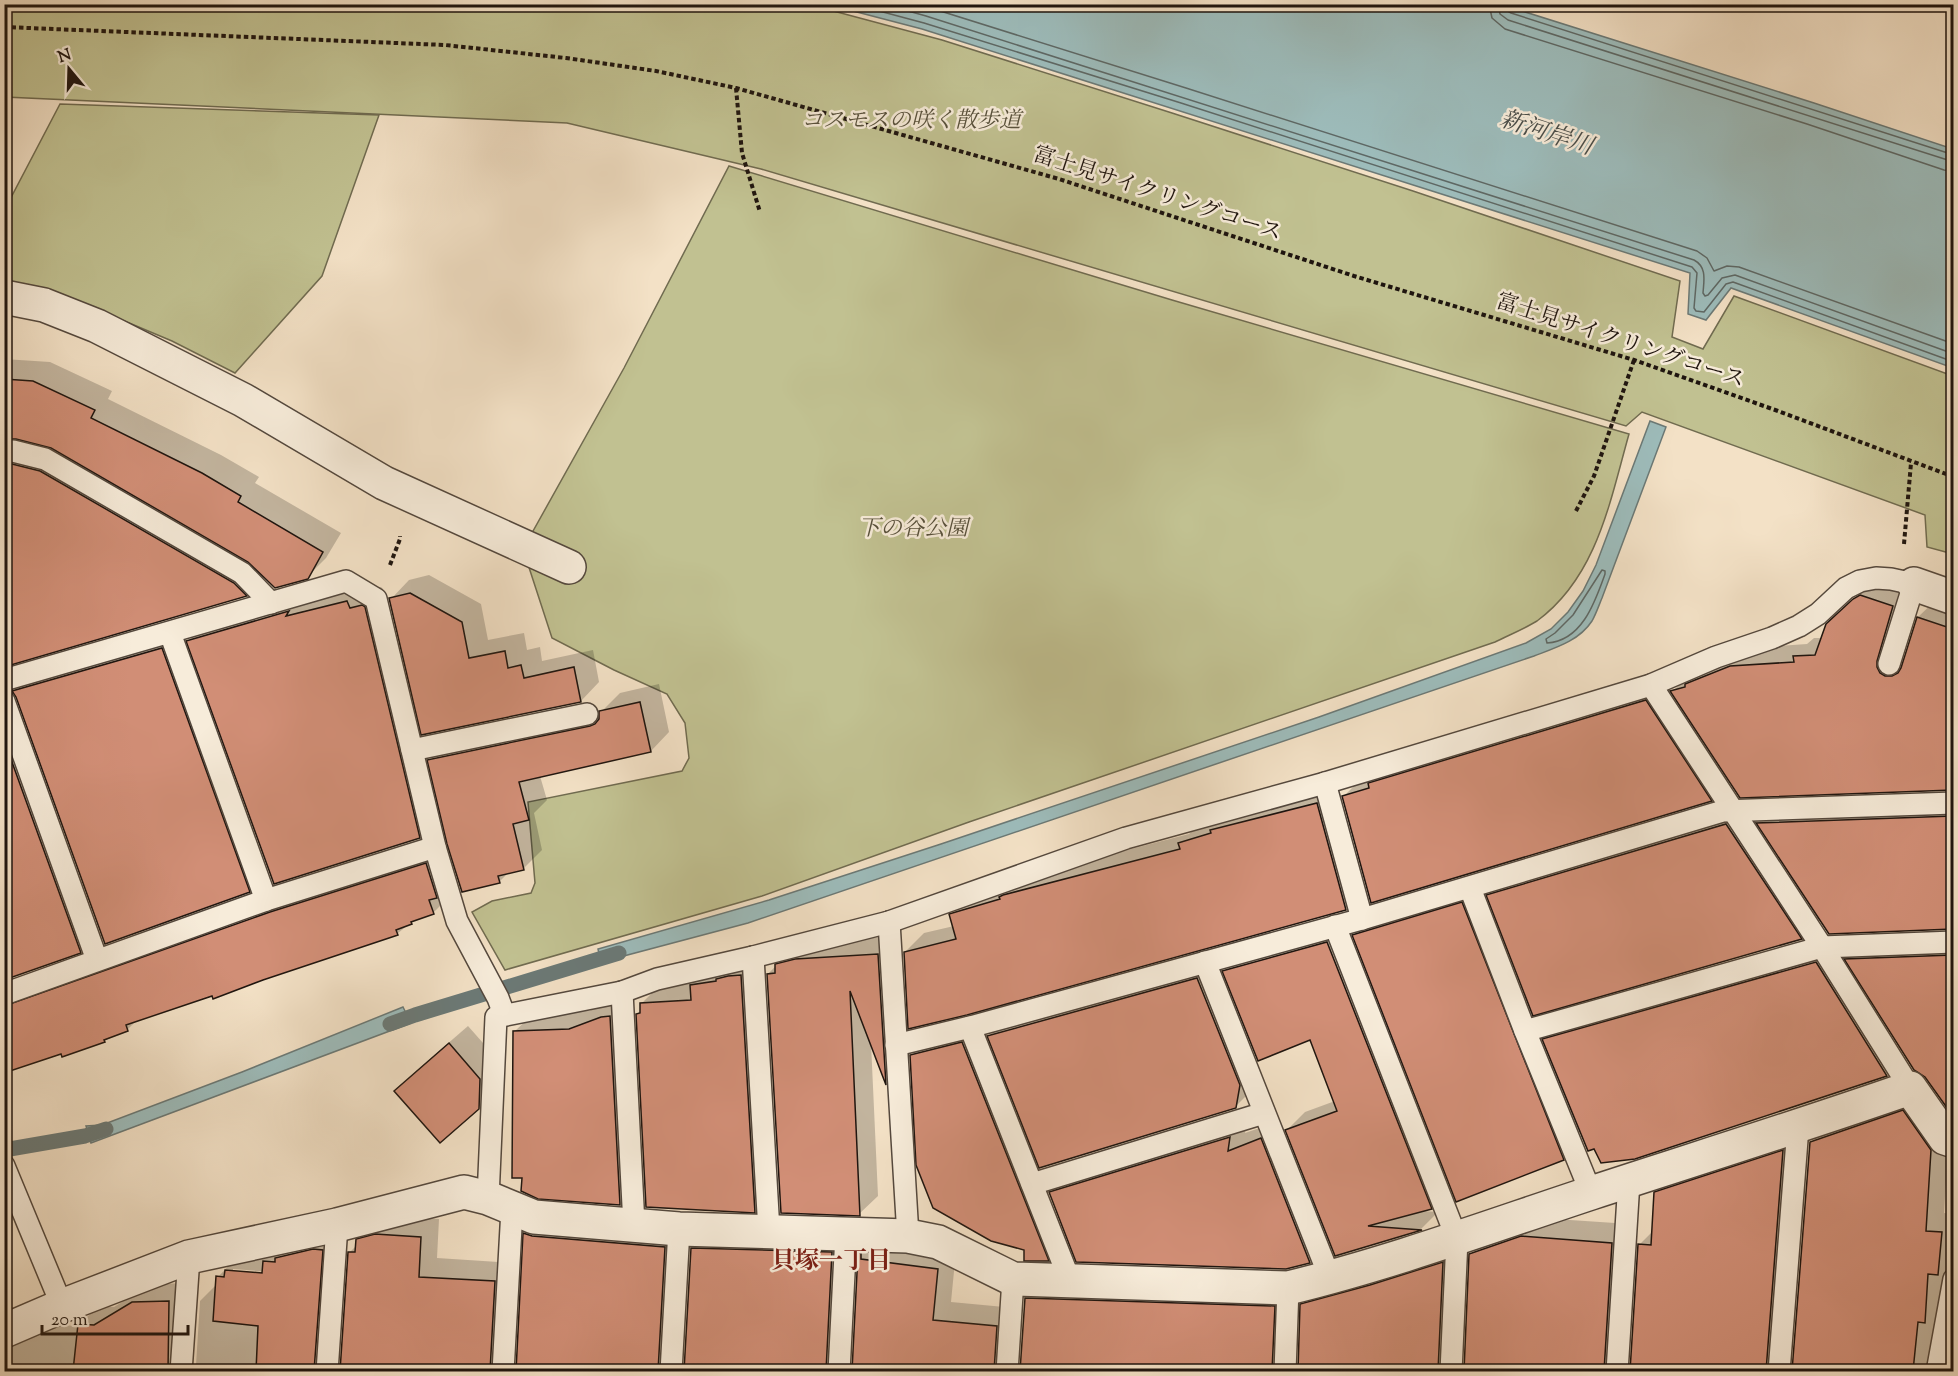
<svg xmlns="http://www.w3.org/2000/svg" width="1958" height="1376" font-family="'Sorts Mill Goudy','Noto Serif JP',serif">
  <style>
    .green { fill: #c1c191; stroke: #706b50; stroke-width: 1.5 }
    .water { fill: #9dbcbb; stroke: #6b7976; stroke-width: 1.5 }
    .shadow { fill: #0003; fill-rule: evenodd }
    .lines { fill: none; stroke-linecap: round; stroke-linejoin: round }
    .shore { stroke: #5e6865; stroke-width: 1.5 }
    .stream { stroke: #6b7976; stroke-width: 15 }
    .building { fill: #d18e76; stroke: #1f150f; stroke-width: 1.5 }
    .service-casing { stroke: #54483d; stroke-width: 24 }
    .minor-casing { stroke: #54483d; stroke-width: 36 }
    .path { stroke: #1f150f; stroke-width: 4; stroke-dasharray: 4.5 3; stroke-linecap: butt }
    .service { stroke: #f7ecda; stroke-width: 21 }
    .minor { stroke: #f7ecda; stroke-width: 33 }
    .labels { text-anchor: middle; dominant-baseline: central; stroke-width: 5; stroke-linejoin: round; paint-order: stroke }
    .park-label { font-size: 22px; font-style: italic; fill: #58513c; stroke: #f7ecda }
    .street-label { font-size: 22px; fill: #1f150f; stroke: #f7ecda }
    .water-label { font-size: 24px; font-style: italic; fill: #4b4f4b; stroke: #f7ecda }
    .neighbourhood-label { font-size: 24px; font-weight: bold; fill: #7a1f14; stroke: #f7ecda }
  </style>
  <rect width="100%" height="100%" fill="#f3e1c6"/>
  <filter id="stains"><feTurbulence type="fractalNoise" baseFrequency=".00333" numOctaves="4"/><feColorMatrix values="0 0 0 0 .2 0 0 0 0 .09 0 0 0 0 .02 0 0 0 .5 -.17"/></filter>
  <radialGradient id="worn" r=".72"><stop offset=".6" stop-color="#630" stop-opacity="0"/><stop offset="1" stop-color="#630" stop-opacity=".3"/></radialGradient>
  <!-- green -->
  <g class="green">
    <polygon points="5,4 811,5 942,40 1172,113 1413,191 1680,281 1672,337 1703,349 1734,296 1953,376 1953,554 1927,547 1925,515 1642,412 1626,426 761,169 567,123 5,97"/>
    <polygon points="60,104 379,115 322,276 235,373 172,341 60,294 5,284 4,211"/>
    <path d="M729,166L1172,300L1629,434C1610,501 1597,577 1537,621C1524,629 1509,635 1495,642L969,822L762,896L505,970L472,912L492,901L531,893L535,883L528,802L682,771L689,758L685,723L667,694L614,670L552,638L523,549L624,368Z"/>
  </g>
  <!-- water -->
  <g class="water">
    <polygon points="830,5 1503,5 1814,103 1953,149 1953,368 1731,288 1706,320 1688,314 1690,273 922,29"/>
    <path d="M1650,421L1666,427L1602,598C1599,605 1596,614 1592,621C1579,641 1555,648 1534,656L748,923L601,962L598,949L769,900L941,844L1319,717L1526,643L1551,629L1568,612L1583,591L1596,565Z"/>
    <polygon points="403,1007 411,1023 91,1143 86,1126 102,1125 242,1072"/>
  </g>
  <!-- shadow -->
  <g class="shadow">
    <path d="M4,359L50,362L112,391L108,399L221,455L259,477L255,483L341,533L326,558L307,577L265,576L246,595L9,664L15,671L10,686L99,933L80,952L10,977L15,986L445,845L452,894L433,913L415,919L397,934L137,1020L127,1030L104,1041L62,1052L4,1071ZM10,436L52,447L63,454L31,446L17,445Z"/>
    <polygon points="429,575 481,604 488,640 524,633 527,650 540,647 542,661 593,650 599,682 581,701 423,733 391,599 409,580"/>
    <polygon points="1874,580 1910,587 1899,655 1904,658 1906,658 1918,617 1937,599 1954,604 1954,789 1741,796 1730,780 1711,800 1343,797 1362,778 1664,682 1671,693 1691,673 1750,648 1807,644 1814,638 1823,638 1846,606"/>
    <polygon points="366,583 368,590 381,587 383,589 438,818 419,837 188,641 207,622"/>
    <polygon points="180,630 267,872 249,891 14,691 32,673"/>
    <polygon points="659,684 669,732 651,751 540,776 547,800 534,813 542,850 523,869 509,872 499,882 429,760 448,742 603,710 620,693"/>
    <polygon points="1336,785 1364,890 1346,909 905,952 924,933 954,926 951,915 969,896 1023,877 1189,834 1198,825"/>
    <polygon points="1954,798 1954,928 1830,932 1821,919 1801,938 1532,1014 1542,1041 1561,1023 1834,945 1904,1058 1887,1075 1635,1157 1595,1147 1581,1132 1579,1133 1582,1140 1563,1159 1354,935 1372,917 1481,885 1492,915 1495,914 1488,895 1507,877 1745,806 1757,824 1776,805"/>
    <polygon points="1346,924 1449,1190 1431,1208 1422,1211 1438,1212 1421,1229 1336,1254 1287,1130 1305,1112 1335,1101 1311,1038 1224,971 1242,953"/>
    <polygon points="896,936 904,1064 887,1082 871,1043 878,1196 859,1214 768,974 795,946 814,941"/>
    <polygon points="1954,937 1954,1109 1950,1110 1846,959 1865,941"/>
    <polygon points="759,957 773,1192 755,1211 637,1014 642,1010 641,1004 660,985 693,983 710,966"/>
    <polygon points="1216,960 1258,1066 1254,1088 1235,1107 989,1036 1007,1017"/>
    <polygon points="620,999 638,1185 620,1204 524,1177 515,1031 534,1013 589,1011"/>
    <polygon points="981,1024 1066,1242 1048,1260 1026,1249 911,1055 930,1037"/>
    <polygon points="468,1026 498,1060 497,1088 478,1108 396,1091 415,1072"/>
    <path d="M1922,1093L1949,1131L1944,1213L1954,1214V1290L1948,1364L1953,1366L1954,1361V1372H4V1319L74,1326L83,1317H87L98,1306L114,1307L152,1284L191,1283L192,1364L196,1365L200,1301L217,1284L218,1277L236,1258L333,1231L334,1359L342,1365L349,1253L357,1245L358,1240L376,1221L395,1216L439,1219L437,1258L513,1263L510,1358L518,1365L525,1234L543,1215L683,1229L678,1358L686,1365L692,1249L711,1230L850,1234L846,1358L854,1365L859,1254L878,1235L956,1251L951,1302L1015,1308L1014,1359L1022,1365L1026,1299L1045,1280L1293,1288L1292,1359L1299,1365L1302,1305L1320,1286L1461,1245L1458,1358L1466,1365L1471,1254L1489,1236L1540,1218L1630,1224L1624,1358L1632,1365L1639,1245L1653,1231L1655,1193L1674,1174L1801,1133L1790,1364L1794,1365L1811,1142L1830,1124ZM233,1269L270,1272V1275L233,1272Z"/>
    <polygon points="1248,1119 1245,1133 1280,1121 1328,1243 1310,1262 1286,1268 1050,1193 1069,1174"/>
  </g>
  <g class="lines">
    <!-- shore -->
    <g class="shore">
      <polyline points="853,4 924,23 1181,103 1692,267 1697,273 1694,308 1696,311 1704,312 1726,284 1733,282 1954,362"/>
      <path d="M883,4L926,16L1694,260C1707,267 1704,280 1703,293L1705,296L1708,295L1722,278L1735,275L1954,354"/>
      <polyline points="918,4 1186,88 1697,251 1707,258 1714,271 1727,266 1739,267 1954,344"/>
      <polyline points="1489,4 1492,18 1505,29 1807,124 1944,170 1954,171"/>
      <polyline points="1498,4 1500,14 1508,20 1954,162"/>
      <polyline points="1506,4 1506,10 1511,13 1954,155"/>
      <path d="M1602,570L1605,571V574C1595,602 1582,641 1547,643L1546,639L1555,633L1573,615Z"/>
    </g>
    <!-- stream -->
    <g class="stream">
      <polyline points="390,1024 415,1015 619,953"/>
      <polyline points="4,1150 85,1136 106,1129"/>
    </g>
  </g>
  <!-- building -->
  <g class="building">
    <polygon points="4,379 33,381 95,410 91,418 202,473 241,496 238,502 323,552 308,579 275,588 248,562 51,448 16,439 7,439 7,430 4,430"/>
    <polygon points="8,464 12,464 40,471 234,583 247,596 4,667 4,492 8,491"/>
    <polygon points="410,593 462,622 469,658 505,651 508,668 521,665 524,678 574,667 581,702 421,735 389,598"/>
    <polygon points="1860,595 1893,606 1877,661 1877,667 1880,673 1885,676 1892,676 1898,673 1901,668 1917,617 1953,629 1953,790 1740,798 1670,691 1685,687 1685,684 1730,666 1794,662 1793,656 1815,655 1826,624 1853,599"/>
    <polygon points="347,601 350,608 362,605 365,607 420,838 274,884 186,641 289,611 286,616"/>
    <polygon points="162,648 250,892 105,944 16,697 12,691"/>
    <polygon points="1646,700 1712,801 1371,903 1342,796 1369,788 1368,783"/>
    <polygon points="640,702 651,752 519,782 529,820 513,824 524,870 498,876 500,883 462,892 447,844 427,760 590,726 595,724 599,719 599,711"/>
    <polygon points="4,740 81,953 4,980"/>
    <polygon points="1317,803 1346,910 967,1015 908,1029 904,952 956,939 949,914 1000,899 999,897 1003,895 1180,849 1178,843 1211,833 1210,830"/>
    <polygon points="1953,816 1953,929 1829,934 1756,823"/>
    <polygon points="1726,824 1802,939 1533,1016 1486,895"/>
    <polygon points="426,863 437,898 429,900 434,914 411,922 412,924 396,930 398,935 263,980 213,999 212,996 126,1025 128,1031 104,1040 105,1042 62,1057 61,1054 4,1073 4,1006 270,912"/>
    <polygon points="1462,902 1564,1160 1456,1202 1352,935"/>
    <polygon points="1327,942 1432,1209 1368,1226 1422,1230 1335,1256 1285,1130 1337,1111 1310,1040 1258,1061 1222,971"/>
    <polygon points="878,954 886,1085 850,991 860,1216 781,1213 767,974 775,973 775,964 795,959"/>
    <polygon points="1953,955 1953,1111 1950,1112 1925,1077 1914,1070 1844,959"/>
    <polygon points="1816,962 1887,1076 1635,1159 1601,1163 1594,1149 1588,1151 1542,1039"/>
    <polygon points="741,975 755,1213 646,1207 636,1014 640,1013 640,1003 691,1000 690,985 716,981 716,979 728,976"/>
    <polygon points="1197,978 1240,1085 1236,1108 1039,1168 987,1036"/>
    <polygon points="610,1016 620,1205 538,1199 521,1191 522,1178 512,1178 513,1031 569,1029 601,1017"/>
    <polygon points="962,1042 1049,1261 1024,1261 1024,1250 991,1241 933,1208 916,1165 910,1055"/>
    <polygon points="449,1043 480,1079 479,1109 440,1143 394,1091"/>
    <polygon points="1903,1110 1931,1150 1926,1231 1942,1232 1938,1275 1928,1274 1925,1323 1918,1322 1913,1371 1792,1371 1810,1142"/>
    <polygon points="1230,1137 1228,1151 1261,1138 1310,1263 1286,1269 1076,1262 1049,1192"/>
    <polygon points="1783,1150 1766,1371 1630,1371 1638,1244 1651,1245 1654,1192"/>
    <polygon points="523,1233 532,1236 665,1247 658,1371 516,1371"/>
    <polygon points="375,1234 421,1237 419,1277 495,1281 490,1371 340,1371 348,1252 355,1252 356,1239"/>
    <polygon points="1521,1236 1612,1243 1604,1371 1464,1371 1469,1254"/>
    <polygon points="691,1248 832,1252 826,1371 684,1371"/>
    <polygon points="313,1249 323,1250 314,1371 256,1371 258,1326 213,1321 216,1276 224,1277 225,1270 262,1273 263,1261 275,1262 275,1258"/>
    <polygon points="858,1253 861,1253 861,1259 938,1269 933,1320 997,1326 994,1371 852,1371"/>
    <polygon points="1443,1262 1438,1371 1298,1371 1300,1304 1370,1285"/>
    <polygon points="1025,1298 1275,1306 1272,1371 1020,1371"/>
    <polygon points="169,1301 168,1371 73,1371 78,1324 94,1325 132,1302"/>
  </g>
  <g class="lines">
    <defs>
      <g id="service">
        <polyline points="4,452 13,451 45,459 242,573 271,603"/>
        <polyline points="170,633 266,900"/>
        <polyline points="4,680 346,581 376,599 435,847 457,921 498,998 504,1014"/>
        <polyline points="1651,685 1822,947 1910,1088"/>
        <polyline points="4,701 97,960"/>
        <polyline points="412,750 587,714"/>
        <polyline points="1325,783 1362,919"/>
        <polyline points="1470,888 1525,1031 1591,1193"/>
        <polyline points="889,922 908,1236"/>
        <polyline points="1335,926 1457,1239 1451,1372"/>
        <polyline points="753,957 769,1231"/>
        <polyline points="1205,962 1330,1278"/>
        <polyline points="622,992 634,1225"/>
        <polyline points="4,994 266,900 435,847"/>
        <polyline points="970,1027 1070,1281"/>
        <polyline points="1525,1031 1822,947 1954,942"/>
        <polyline points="896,1045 970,1027 1362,919 1723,811 1954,803"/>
        <polyline points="4,1166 62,1306"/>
        <polyline points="1032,1184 1264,1113"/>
        <polyline points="488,1198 496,1017 622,992 657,979 753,957 889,922 1126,838 1325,783 1651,685 1716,657 1772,638 1799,626 1818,614 1846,588 1860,581 1876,578 1891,579 1914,584 1889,664"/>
        <polyline points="181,1372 189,1257"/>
        <polyline points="327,1372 337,1225"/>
        <polyline points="503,1372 512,1209"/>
        <polyline points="671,1372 679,1229"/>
        <polyline points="839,1372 846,1234"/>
        <polyline points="1007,1372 1013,1279"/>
        <polyline points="1285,1372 1288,1288"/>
        <polyline points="1617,1372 1629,1181"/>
        <polyline points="1779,1372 1798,1127"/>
        <polyline points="1937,1372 1954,1279"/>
      </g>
      <g id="minor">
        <polyline points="4,297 44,305 97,326 243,400 384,483 569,567"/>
        <polyline points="1914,584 1954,598"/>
        <path d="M4,1331L62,1306L189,1257L337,1225L464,1192L488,1198L534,1217L679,1229L908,1236L938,1242L1013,1279L1288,1288C1391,1263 1491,1226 1591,1193C1698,1158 1804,1125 1910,1088L1945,1138L1954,1141"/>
      </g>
    </defs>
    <!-- service casing -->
    <use href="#service" class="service-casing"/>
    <!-- minor casing -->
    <use href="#minor" class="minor-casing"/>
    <!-- path -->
    <g class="path">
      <polyline points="4,27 445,45 566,58 656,71 736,88 1059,179 1354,276 1634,360 1778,411 1954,477"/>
      <polyline points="736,88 742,153 760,212"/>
      <polyline points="1576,511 1594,476 1634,360"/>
      <polyline points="1904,544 1911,463"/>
      <polyline points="390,565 400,539 400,536"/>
    </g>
    <!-- service -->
    <use href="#service" class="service"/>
    <!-- minor -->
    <use href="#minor" class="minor"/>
  </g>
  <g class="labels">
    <!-- park labels -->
    <g class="park-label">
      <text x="911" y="122">コスモスの咲く散歩道</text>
      <text x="913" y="530">下の谷公園</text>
    </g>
    <!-- street labels -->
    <g class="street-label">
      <text transform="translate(1157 195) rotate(18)">富士見サイクリングコース</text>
      <text transform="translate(1620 342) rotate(18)">富士見サイクリングコース</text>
    </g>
    <!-- water labels -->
    <g class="water-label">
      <text transform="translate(1546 134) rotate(18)">新河岸川</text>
    </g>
    <!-- neighbourhood labels -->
    <g class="neighbourhood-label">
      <text x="831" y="1262">貝塚一丁目</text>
    </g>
  </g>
  <!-- margin -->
  <rect width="1958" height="1376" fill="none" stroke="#f3e1c6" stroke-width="24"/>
  <rect x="6" y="6" width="1946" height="1364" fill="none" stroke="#1f150f" stroke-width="3"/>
  <rect x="12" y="12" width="1934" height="1352" fill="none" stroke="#1f150f" stroke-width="1.5"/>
  <!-- north arrow -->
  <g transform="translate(69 69) rotate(341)" stroke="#f7ecda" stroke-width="4.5" paint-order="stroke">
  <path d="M0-4.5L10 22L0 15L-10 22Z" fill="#1f150f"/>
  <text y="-9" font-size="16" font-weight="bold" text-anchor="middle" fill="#1f150f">N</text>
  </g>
  <!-- scale -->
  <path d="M42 1325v9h146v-9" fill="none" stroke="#1f150f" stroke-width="3"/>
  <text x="51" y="1325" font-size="18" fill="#1f150f" stroke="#f7ecda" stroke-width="4.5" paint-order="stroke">20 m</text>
  <rect width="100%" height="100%" filter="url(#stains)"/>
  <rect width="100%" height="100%" fill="url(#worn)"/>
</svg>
